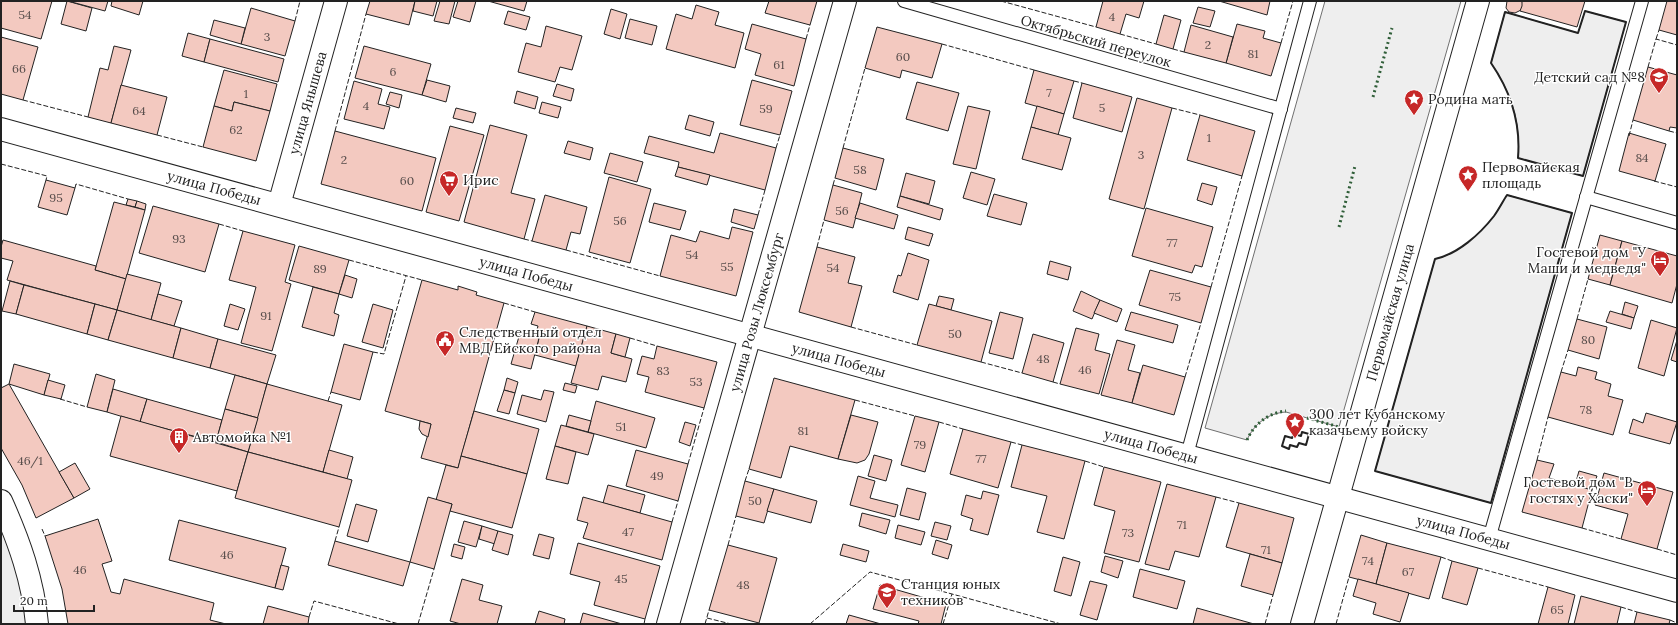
<svg xmlns="http://www.w3.org/2000/svg" width="1678" height="625" font-family="Lora,serif">
  <style>
    .green { fill: #eee; stroke: #6f6f6f }
    .building { fill: #f3c9c0; stroke: #222 }
    .lines { fill: none; stroke-linecap: round; stroke-linejoin: round }
    .service-casing { stroke: #222; stroke-width: 14 }
    .minor-casing { stroke: #222; stroke-width: 24 }
    .tertiary-casing { stroke: #222; stroke-width: 24 }
    .service { stroke: #fff; stroke-width: 12 }
    .minor { stroke: #fff; stroke-width: 22 }
    .tertiary { stroke: #fff; stroke-width: 22 }
    .hedge { stroke: #2f5e38; stroke-width: 3; stroke-dasharray: 2 3; stroke-linecap: butt }
    .fence { stroke: #222; stroke-width: 1; stroke-dasharray: 5 2; stroke-linecap: butt }
    .wall { stroke: #222; stroke-width: 2 }
    .labels { text-anchor: middle; dominant-baseline: central; stroke-width: 3; stroke-linejoin: round; paint-order: stroke }
    .number-label { font-size: 12px; fill: #564c4a }
    .street-label { font-size: 14px; fill: #222; stroke: #fff }
    .poi-label { font-size: 14px; fill: #222; stroke: #fff; text-anchor: start }
  </style>
  <rect width="100%" height="100%" fill="#fff"/>
  <!-- green -->
  <g class="green">
    <path d="M1325,1H1461L1339,427L1286,412C1268,413 1254,424 1247,440L1205,428Z"/>
    <path d="M1585,11L1626,22L1583,176L1518,158C1521,122 1511,92 1491,63L1505,12L1578,33Z"/>
    <path d="M1507,195L1572,213L1491,503L1375,471L1435,259C1458,254 1480,234 1494,216C1499,209 1503,201 1507,195Z"/>
    <polygon points="1,521 13,549 29,624 1,624"/>
  </g>
  <!-- building -->
  <g class="building">
    <polygon points="1,1 52,1 41,39 1,28"/>
    <polygon points="67,1 92,8 86,31 61,24"/>
    <polygon points="68,1 108,1 105,11"/>
    <polygon points="112,1 143,1 139,15 111,6"/>
    <polygon points="370,1 415,1 409,25 366,14"/>
    <polygon points="415,1 437,1 433,16 413,11"/>
    <polygon points="440,1 455,1 449,24 434,21"/>
    <polygon points="458,1 476,1 470,22 453,17"/>
    <polygon points="488,1 527,1 524,11"/>
    <polygon points="769,1 817,1 810,25 765,13"/>
    <polygon points="1103,1 1144,1 1139,18 1126,14 1120,34 1096,27"/>
    <polygon points="1219,1 1270,1 1267,15"/>
    <polygon points="1507,1 1522,1 1523,5 1521,10 1515,13 1509,12 1506,8"/>
    <polygon points="1522,1 1585,1 1577,27 1520,11 1522,6"/>
    <polygon points="1667,1 1677,1 1677,35 1659,30"/>
    <polygon points="696,5 719,12 715,25 744,33 735,68 666,49 676,14 692,19"/>
    <polygon points="1198,7 1215,11 1210,27 1193,23"/>
    <polygon points="251,8 295,21 285,56 241,44"/>
    <polygon points="611,9 627,14 620,39 604,34"/>
    <polygon points="508,11 530,17 526,30 504,24"/>
    <polygon points="1164,15 1181,20 1173,49 1156,44"/>
    <polygon points="630,19 657,26 652,45 625,38"/>
    <polygon points="214,20 245,28 241,44 210,35"/>
    <polygon points="752,24 806,39 794,86 755,75 761,54 745,49"/>
    <polygon points="1237,24 1265,31 1263,38 1281,43 1271,76 1226,63"/>
    <polygon points="1191,25 1233,37 1226,63 1184,52"/>
    <polygon points="546,26 582,36 572,70 560,67 555,82 518,72 526,43 541,47"/>
    <polygon points="877,27 942,44 932,78 902,70 900,78 865,68"/>
    <polygon points="188,33 210,39 204,62 182,56"/>
    <polygon points="1,37 38,47 23,100 1,94"/>
    <polygon points="210,39 284,59 278,82 204,62"/>
    <polygon points="114,46 131,50 111,123 88,117 100,68 108,70"/>
    <polygon points="364,46 431,64 422,95 355,78"/>
    <polygon points="1648,67 1677,75 1677,128 1670,127 1669,131 1633,120"/>
    <polygon points="224,70 277,84 270,111 234,102 232,111 214,106"/>
    <polygon points="1034,70 1074,81 1064,114 1025,103"/>
    <polygon points="427,80 450,86 446,102 422,95"/>
    <polygon points="752,80 792,91 780,135 740,125"/>
    <polygon points="354,81 382,89 378,104 390,107 384,129 344,119"/>
    <polygon points="917,82 959,93 948,131 906,119"/>
    <polygon points="1082,83 1132,97 1122,132 1073,118"/>
    <polygon points="557,84 574,89 571,101 553,96"/>
    <polygon points="121,85 167,97 157,135 111,123"/>
    <polygon points="517,91 538,97 535,109 514,103"/>
    <polygon points="390,92 402,95 399,108 386,104"/>
    <polygon points="1137,98 1172,108 1144,209 1109,199"/>
    <polygon points="234,102 270,111 256,161 203,147 214,106 232,111"/>
    <polygon points="542,102 561,107 558,118 539,113"/>
    <polygon points="968,106 990,111 976,169 953,164"/>
    <polygon points="1037,106 1064,114 1058,135 1031,127"/>
    <polygon points="456,108 476,113 473,123 453,118"/>
    <polygon points="689,115 714,122 710,136 685,129"/>
    <polygon points="1200,115 1255,131 1242,176 1187,160"/>
    <polygon points="490,125 527,135 511,193 535,199 524,239 464,222"/>
    <polygon points="450,126 484,135 459,221 426,212"/>
    <polygon points="1031,127 1071,138 1062,170 1022,159"/>
    <polygon points="335,131 436,158 422,211 321,184"/>
    <polygon points="720,133 776,148 765,190 678,167 679,162 644,153 649,136 714,153"/>
    <polygon points="1629,133 1666,144 1655,181 1619,171"/>
    <polygon points="568,141 593,148 590,160 564,153"/>
    <polygon points="843,148 884,159 876,190 835,178"/>
    <polygon points="610,153 643,162 637,182 604,173"/>
    <polygon points="678,167 710,175 707,185 675,176"/>
    <polygon points="971,172 995,179 987,205 963,198"/>
    <polygon points="906,173 935,181 929,204 900,196"/>
    <polygon points="609,177 651,189 630,263 589,252"/>
    <polygon points="46,180 75,188 67,215 38,207"/>
    <polygon points="1202,183 1217,187 1212,205 1197,200"/>
    <polygon points="833,185 862,193 853,228 824,220"/>
    <polygon points="994,194 1027,203 1021,225 987,216"/>
    <polygon points="545,195 587,207 580,234 571,232 566,250 532,241"/>
    <polygon points="900,196 943,209 940,220 897,207"/>
    <polygon points="128,199 137,201 135,207 126,205"/>
    <polygon points="137,201 146,204 145,210 135,207"/>
    <polygon points="114,202 145,210 126,279 95,270"/>
    <polygon points="654,203 686,211 680,230 649,222"/>
    <polygon points="860,203 898,215 894,229 855,218"/>
    <polygon points="153,206 219,224 205,272 139,253"/>
    <polygon points="1146,208 1213,227 1202,267 1195,265 1192,273 1132,256"/>
    <polygon points="734,209 758,215 754,229 731,222"/>
    <polygon points="732,227 753,232 736,296 660,276 671,235 696,242 700,231 729,239"/>
    <polygon points="908,227 933,234 929,246 905,239"/>
    <polygon points="243,231 295,245 285,282 291,284 272,351 241,343 256,287 229,280"/>
    <polygon points="1600,235 1622,241 1610,285 1588,279"/>
    <polygon points="3,240 96,266 95,270 126,279 117,310 7,280 13,261 1,258 1,247"/>
    <polygon points="1622,241 1677,256 1677,284 1672,303 1610,285"/>
    <polygon points="299,246 349,260 339,294 289,280"/>
    <polygon points="817,247 855,257 848,283 862,286 851,327 799,312"/>
    <polygon points="908,253 929,260 918,300 893,292 898,275 901,276"/>
    <polygon points="1050,261 1071,267 1068,280 1047,274"/>
    <polygon points="1150,270 1211,287 1201,323 1139,305"/>
    <polygon points="127,274 161,283 151,320 117,310"/>
    <polygon points="345,275 357,279 352,298 339,294"/>
    <polygon points="422,280 458,290 458,286 477,292 476,295 504,303 458,468 421,458 431,424 385,411"/>
    <polygon points="10,281 24,285 16,314 2,311"/>
    <polygon points="24,285 95,304 87,334 16,314"/>
    <polygon points="313,287 339,294 334,313 339,315 334,336 302,327"/>
    <polygon points="1081,291 1100,300 1092,319 1073,311"/>
    <polygon points="158,294 182,301 174,326 151,320"/>
    <polygon points="939,296 954,299 951,310 936,306"/>
    <polygon points="1100,300 1122,309 1117,322 1094,313"/>
    <polygon points="1625,302 1638,306 1634,318 1622,314"/>
    <polygon points="95,304 117,310 108,340 87,334"/>
    <polygon points="230,304 245,309 238,330 224,326"/>
    <polygon points="373,304 393,310 383,348 362,342"/>
    <polygon points="929,304 992,321 981,362 917,345"/>
    <polygon points="117,310 181,328 173,358 108,340"/>
    <polygon points="1610,311 1634,318 1631,329 1606,322"/>
    <polygon points="535,312 587,326 576,366 535,355 539,338 535,337 538,326 531,324"/>
    <polygon points="1000,312 1023,318 1013,359 989,353"/>
    <polygon points="1131,312 1178,325 1173,343 1125,330"/>
    <polygon points="1577,319 1607,327 1599,359 1568,350"/>
    <polygon points="1651,320 1677,328 1664,376 1638,368"/>
    <polygon points="587,326 616,334 611,353 632,359 626,382 602,376 598,390 571,383"/>
    <polygon points="181,328 218,339 210,368 173,358"/>
    <polygon points="1076,328 1099,334 1095,350 1110,354 1099,394 1060,384"/>
    <polygon points="520,333 539,338 531,369 511,364"/>
    <polygon points="616,334 630,338 625,357 611,353"/>
    <polygon points="1033,334 1064,343 1053,382 1022,373"/>
    <polygon points="218,339 276,355 267,384 210,368"/>
    <polygon points="1117,340 1135,345 1128,370 1140,373 1132,403 1101,395"/>
    <polygon points="1677,340 1677,362 1671,360"/>
    <polygon points="344,344 373,352 360,400 331,392"/>
    <polygon points="657,346 717,362 704,408 645,392 649,377 637,374 642,356 654,359"/>
    <polygon points="14,364 50,374 44,395 9,384"/>
    <polygon points="1143,365 1185,377 1174,415 1132,403"/>
    <polygon points="1578,367 1597,372 1595,379 1611,384 1608,396 1623,400 1613,435 1548,417 1561,372 1576,376"/>
    <polygon points="96,374 115,380 107,412 87,407"/>
    <polygon points="235,375 267,384 258,418 225,409"/>
    <polygon points="507,378 518,382 515,393 504,390"/>
    <polygon points="774,378 855,400 838,459 790,446 781,478 749,469"/>
    <polygon points="48,380 65,385 61,399 44,395"/>
    <polygon points="565,383 577,386 575,393 563,390"/>
    <polygon points="9,384 74,498 36,518 22,485 1,448 1,388"/>
    <polygon points="267,384 342,405 323,472 248,452"/>
    <polygon points="113,389 147,399 140,422 107,412"/>
    <polygon points="504,390 515,393 509,414 497,411"/>
    <polygon points="544,390 554,392 546,422 517,414 522,395 541,400"/>
    <polygon points="147,399 222,420 216,442 140,422"/>
    <polygon points="596,401 655,418 646,448 588,432"/>
    <polygon points="225,409 258,418 248,452 216,442"/>
    <polygon points="474,411 539,429 527,474 461,456"/>
    <polygon points="1646,413 1677,422 1670,444 1629,433 1633,419 1643,423"/>
    <polygon points="569,415 591,421 588,432 566,426"/>
    <polygon points="851,415 878,422 869,454 865,460 857,463 838,459"/>
    <polygon points="121,416 248,452 237,491 110,456"/>
    <polygon points="915,416 939,422 925,472 901,465"/>
    <polygon points="420,421 431,424 428,437 422,434 419,429"/>
    <polygon points="685,422 696,425 690,446 679,442"/>
    <polygon points="561,425 594,434 588,455 555,446"/>
    <polygon points="963,429 1011,442 998,488 950,474"/>
    <polygon points="1022,445 1085,461 1064,539 1037,532 1047,496 1011,487"/>
    <polygon points="555,446 576,452 568,484 546,479"/>
    <polygon points="329,450 353,457 347,479 323,472"/>
    <polygon points="636,450 688,464 678,501 626,486"/>
    <polygon points="248,452 352,480 339,527 235,498"/>
    <polygon points="874,455 892,460 886,481 868,476"/>
    <polygon points="461,456 527,474 512,528 450,511 452,504 436,500 446,465 458,468"/>
    <polygon points="1537,460 1554,464 1549,478 1592,490 1582,528 1522,512"/>
    <polygon points="75,463 90,489 74,498 59,472"/>
    <polygon points="1104,467 1161,482 1139,562 1104,553 1115,511 1094,505"/>
    <polygon points="1579,471 1597,476 1592,490 1575,485"/>
    <polygon points="1604,473 1673,492 1657,549 1621,539 1628,514 1595,505"/>
    <polygon points="858,476 875,481 870,498 898,505 895,517 850,505"/>
    <polygon points="745,481 774,489 764,523 736,516"/>
    <polygon points="1167,484 1216,497 1199,557 1175,551 1169,570 1145,564"/>
    <polygon points="608,485 645,495 640,513 603,503"/>
    <polygon points="907,488 926,493 919,520 900,515"/>
    <polygon points="774,489 817,501 811,523 767,511"/>
    <polygon points="983,491 999,495 988,535 970,530 973,519 961,515 966,495 981,499"/>
    <polygon points="428,497 452,504 434,569 410,562"/>
    <polygon points="583,497 672,522 662,560 583,538 588,523 577,520"/>
    <polygon points="1239,503 1294,518 1282,563 1226,547"/>
    <polygon points="356,504 377,510 368,542 347,536"/>
    <polygon points="862,513 890,520 886,534 859,526"/>
    <polygon points="98,519 112,561 102,564 111,592 120,594 124,579 214,603 210,620 226,624 68,624 62,589 45,536"/>
    <polygon points="179,520 286,548 275,588 169,560"/>
    <polygon points="464,521 482,526 476,547 458,542"/>
    <polygon points="935,522 951,526 947,540 931,536"/>
    <polygon points="898,525 925,532 921,545 895,538"/>
    <polygon points="482,526 498,531 495,544 479,539"/>
    <polygon points="498,531 513,535 508,555 492,550"/>
    <polygon points="539,534 554,538 549,559 533,555"/>
    <polygon points="1361,535 1387,543 1376,584 1349,577"/>
    <polygon points="936,540 952,545 948,559 932,554"/>
    <polygon points="335,541 410,562 403,586 328,565"/>
    <polygon points="578,543 660,566 645,619 594,605 600,582 570,574"/>
    <polygon points="1387,543 1441,557 1429,599 1376,584"/>
    <polygon points="454,544 465,547 462,559 451,556"/>
    <polygon points="843,544 869,551 866,562 840,555"/>
    <polygon points="728,545 777,558 759,623 709,610"/>
    <polygon points="1250,554 1282,563 1273,595 1241,586"/>
    <polygon points="1105,556 1123,561 1118,578 1101,572"/>
    <polygon points="1063,557 1080,562 1071,596 1054,591"/>
    <polygon points="1452,561 1478,568 1467,605 1442,598"/>
    <polygon points="281,565 289,567 283,590 275,588"/>
    <polygon points="1140,569 1185,581 1177,609 1133,597"/>
    <polygon points="462,579 483,585 479,600 502,606 497,624 461,624 450,621"/>
    <polygon points="1358,579 1409,593 1400,622 1373,614 1376,603 1353,596"/>
    <polygon points="1090,581 1107,585 1097,620 1080,615"/>
    <polygon points="880,585 946,604 941,624 918,624 919,621 873,609"/>
    <polygon points="1548,587 1575,595 1568,624 1538,624"/>
    <polygon points="1581,596 1621,607 1617,624 1574,624"/>
    <polygon points="268,606 309,617 308,624 263,624"/>
    <polygon points="1197,608 1254,624 1193,624"/>
    <polygon points="539,611 565,619 564,624 535,624"/>
    <polygon points="1637,612 1670,620 1669,624 1634,624"/>
    <polygon points="583,613 622,624 580,624"/>
    <polygon points="849,615 881,624 846,624"/>
  </g>
  <g class="lines">
    <defs>
      <g id="service">
        <polyline points="904,1 1281,109"/>
        <polyline points="1586,197 1677,223"/>
        <polyline points="1187,455 1310,1"/>
        <polyline points="1489,539 1642,1"/>
      </g>
      <g id="minor">
        <path id="s1" d="M279,205L336,1"/>
        <path d="M1,501C19,541 33,580 37,624"/>
        <path id="s2" d="M668,624L845,1"/>
      </g>
      <g id="tertiary">
        <path id="s3" d="M1,129L1677,591"/>
        <path id="s4" d="M1302,624L1478,1"/>
      </g>
    </defs>
    <!-- service casing -->
    <use href="#service" class="service-casing"/>
    <!-- minor casing -->
    <use href="#minor" class="minor-casing"/>
    <!-- tertiary casing -->
    <use href="#tertiary" class="tertiary-casing"/>
    <!-- service -->
    <use href="#service" class="service"/>
    <!-- minor -->
    <use href="#minor" class="minor"/>
    <!-- tertiary -->
    <use href="#tertiary" class="tertiary"/>
    <!-- hedge -->
    <g class="hedge">
      <polyline points="1373,97 1392,28"/>
      <polyline points="1339,227 1355,166"/>
      <polyline points="1307,418 1339,427"/>
      <path d="M1247,440C1254,424 1268,413 1286,411"/>
    </g>
    <!-- fence -->
    <g class="fence">
      <polyline points="1001,1 1096,27"/>
      <polyline points="295,21 300,1"/>
      <polyline points="1120,34 1156,44"/>
      <polyline points="806,39 810,25"/>
      <polyline points="1656,39 1659,30"/>
      <polyline points="1281,43 1293,1"/>
      <polyline points="942,44 1034,70"/>
      <polyline points="1173,49 1184,52"/>
      <polyline points="1648,67 1656,39 1677,45"/>
      <polyline points="1074,81 1082,83"/>
      <polyline points="23,100 88,117"/>
      <polyline points="1172,108 1200,115"/>
      <polyline points="335,131 366,14"/>
      <polyline points="1669,131 1677,133"/>
      <polyline points="157,135 203,147"/>
      <polyline points="1629,136 1633,120"/>
      <polyline points="776,148 780,135"/>
      <polyline points="843,148 865,68"/>
      <polyline points="1,164 47,176 46,180"/>
      <polyline points="1654,181 1677,187"/>
      <polyline points="833,185 835,178"/>
      <polyline points="75,188 76,184 128,199"/>
      <polyline points="758,215 765,190"/>
      <polyline points="219,224 243,231"/>
      <polyline points="524,239 532,241"/>
      <polyline points="817,247 824,220"/>
      <polyline points="566,250 660,276"/>
      <polyline points="349,260 422,280"/>
      <polyline points="1211,287 1242,176"/>
      <polyline points="504,303 535,312"/>
      <polyline points="1577,319 1588,279"/>
      <polyline points="851,327 917,345"/>
      <polyline points="630,338 657,346"/>
      <polyline points="373,352 384,354 406,276"/>
      <polyline points="981,362 1022,373"/>
      <polyline points="1561,372 1568,350"/>
      <polyline points="1185,377 1201,323"/>
      <polyline points="1053,382 1060,384"/>
      <polyline points="60,399 87,407"/>
      <polyline points="855,400 915,416"/>
      <polyline points="328,401 331,392"/>
      <polyline points="939,422 963,429"/>
      <polyline points="1011,442 1022,445"/>
      <polyline points="1537,460 1548,417"/>
      <polyline points="1085,461 1104,467"/>
      <polyline points="688,464 704,408"/>
      <polyline points="745,481 749,469"/>
      <polyline points="1216,497 1239,503"/>
      <polyline points="672,522 678,501"/>
      <polyline points="1582,528 1621,539"/>
      <polyline points="42,529 45,536"/>
      <polyline points="335,541 339,527"/>
      <polyline points="728,545 736,516"/>
      <polyline points="1657,549 1677,555"/>
      <polyline points="1441,557 1452,561"/>
      <polyline points="1478,568 1548,587"/>
      <polyline points="1621,607 1637,612"/>
      <polyline points="309,617 314,601 399,624"/>
      <polyline points="707,618 731,624"/>
      <polyline points="1670,620 1677,623"/>
      <polyline points="418,624 434,569"/>
      <polyline points="644,624 645,619"/>
      <polyline points="705,624 709,610"/>
      <polyline points="810,624 870,572 952,594"/>
      <polyline points="943,624 952,594 1061,624"/>
      <polyline points="1265,624 1273,595"/>
      <polyline points="1336,624 1349,577"/>
    </g>
    <!-- wall -->
    <g class="wall">
      <path d="M1585,11L1626,22L1583,176L1518,158C1521,122 1511,92 1491,63L1505,12L1578,33Z"/>
      <path d="M1507,195L1572,213L1491,503L1375,471L1435,259C1458,254 1480,234 1494,216C1499,209 1503,201 1507,195Z"/>
      <polygon points="1302,432 1309,434 1306,445 1299,443 1297,447 1290,445 1289,449 1282,446 1285,436 1292,438 1294,434 1301,436"/>
    </g>
  </g>
  <!-- icons -->
  <defs>
    <symbol id="school-pin" viewBox="-11 -11 22 30"><path d="M0 17L-7.5 6A9.5 9.5 0 1 1 7.5 6Z" fill="#c62828" stroke="#fff"/><path d="M0-5L7-2L0 1L-7-2ZM-4 1L0 2.5L4 1V4Q0 6-4 4Z" fill="#fff"/></symbol>
    <symbol id="sight-pin" viewBox="-11 -11 22 30"><path d="M0 17L-7.5 6A9.5 9.5 0 1 1 7.5 6Z" fill="#c62828" stroke="#fff"/><path d="M0-6L1.8-2.2L6-1.7L2.9 1.2L3.7 5.4L0 3.3L-3.7 5.4L-2.9 1.2L-6-1.7L-1.8-2.2Z" fill="#fff"/></symbol>
    <symbol id="supermarket-pin" viewBox="-11 -11 22 30"><path d="M0 17L-7.5 6A9.5 9.5 0 1 1 7.5 6Z" fill="#c62828" stroke="#fff"/><path d="M-6-5.5h2.5l.6 2H6L4.5 2H-2.5L-4.4-4H-6ZM-1.5 3.2a1.3 1.3 0 1 0 .1 0ZM3 3.2a1.3 1.3 0 1 0 .1 0Z" fill="#fff"/></symbol>
    <symbol id="hotel-pin" viewBox="-11 -11 22 30"><path d="M0 17L-7.5 6A9.5 9.5 0 1 1 7.5 6Z" fill="#c62828" stroke="#fff"/><path d="M-6-4.5h1.5V1H6V5H4.5V3h-9V5H-6ZM-4 0a1.8 1.8 0 1 1 3.6 0ZM.5 0V-2.5h3Q6-2.5 6 0Z" fill="#fff"/></symbol>
    <symbol id="civic-pin" viewBox="-11 -11 22 30"><path d="M0 17L-7.5 6A9.5 9.5 0 1 1 7.5 6Z" fill="#c62828" stroke="#fff"/><path d="M-.6-6.5H3V-4.5H.6V-3L4-1V1h2V6H-6V1h2V-1L-.6-3ZM-1.2 2.5V6h2.4V2.5Z" fill="#fff"/></symbol>
    <symbol id="building-pin" viewBox="-11 -11 22 30"><path d="M0 17L-7.5 6A9.5 9.5 0 1 1 7.5 6Z" fill="#c62828" stroke="#fff"/><path d="M-4-6H4V6H1V3H-1V6H-4ZM-2.5-4.3h1.7v1.8h-1.7ZM.8-4.3h1.7v1.8H.8ZM-2.5-1h1.7V.8h-1.7ZM.8-1h1.7V.8H.8Z" fill="#fff"/></symbol>
  </defs>
  <g fill-rule="evenodd">
    <use href="#school-pin" x="1648" y="66" width="22" height="30"/>
    <use href="#sight-pin" x="1403" y="88" width="22" height="30"/>
    <use href="#sight-pin" x="1457" y="164" width="22" height="30"/>
    <use href="#supermarket-pin" x="438" y="169" width="22" height="30"/>
    <use href="#hotel-pin" x="1649" y="249" width="22" height="30"/>
    <use href="#civic-pin" x="434" y="329" width="22" height="30"/>
    <use href="#sight-pin" x="1284" y="411" width="22" height="30"/>
    <use href="#building-pin" x="168" y="426" width="22" height="30"/>
    <use href="#hotel-pin" x="1636" y="479" width="22" height="30"/>
    <use href="#school-pin" x="876" y="581" width="22" height="30"/>
  </g>
  <g class="labels">
    <!-- number labels -->
    <g class="number-label">
      <text x="25" y="14">54</text>
      <text x="1112" y="16">4</text>
      <text x="267" y="36">3</text>
      <text x="1208" y="44">2</text>
      <text x="1253" y="53">81</text>
      <text x="903" y="56">60</text>
      <text x="779" y="64">61</text>
      <text x="19" y="68">66</text>
      <text x="393" y="71">6</text>
      <text x="1049" y="92">7</text>
      <text x="246" y="93">1</text>
      <text x="366" y="105">4</text>
      <text x="1102" y="107">5</text>
      <text x="766" y="108">59</text>
      <text x="139" y="110">64</text>
      <text x="236" y="129">62</text>
      <text x="1209" y="137">1</text>
      <text x="1141" y="154">3</text>
      <text x="1642" y="157">84</text>
      <text x="344" y="159">2</text>
      <text x="860" y="169">58</text>
      <text x="407" y="180">60</text>
      <text x="56" y="197">95</text>
      <text x="842" y="210">56</text>
      <text x="620" y="220">56</text>
      <text x="179" y="238">93</text>
      <text x="1172" y="242">77</text>
      <text x="692" y="254">54</text>
      <text x="727" y="266">55</text>
      <text x="833" y="267">54</text>
      <text x="320" y="268">89</text>
      <text x="1175" y="296">75</text>
      <text x="266" y="315">91</text>
      <text x="955" y="333">50</text>
      <text x="1588" y="339">80</text>
      <text x="1043" y="358">48</text>
      <text x="1085" y="369">46</text>
      <text x="663" y="370">83</text>
      <text x="696" y="381">53</text>
      <text x="1586" y="409">78</text>
      <text x="621" y="426">51</text>
      <text x="803" y="430">81</text>
      <text x="920" y="444">79</text>
      <text x="981" y="458">77</text>
      <text x="30" y="460">46/1</text>
      <text x="657" y="475">49</text>
      <text x="755" y="500">50</text>
      <text x="1182" y="524">71</text>
      <text x="628" y="531">47</text>
      <text x="1128" y="532">73</text>
      <text x="1266" y="549">71</text>
      <text x="227" y="554">46</text>
      <text x="1368" y="560">74</text>
      <text x="80" y="569">46</text>
      <text x="1408" y="571">67</text>
      <text x="621" y="578">45</text>
      <text x="743" y="584">48</text>
      <text x="1557" y="609">65</text>
    </g>
    <!-- street labels -->
    <g class="street-label">
      <text transform="translate(1096 41) rotate(16)">Октябрьский переулок</text>
      <text stroke="none"><textPath href="#s1" startOffset="106">улица Янышева</textPath></text>
      <text stroke="none"><textPath href="#s3" startOffset="221">улица Победы</textPath></text>
      <text stroke="none"><textPath href="#s3" startOffset="545">улица Победы</textPath></text>
      <text stroke="none"><textPath href="#s2" startOffset="324">улица Розы Люксембург</textPath></text>
      <text stroke="none"><textPath href="#s4" startOffset="324">Первомайская улица</textPath></text>
      <text stroke="none"><textPath href="#s3" startOffset="869">улица Победы</textPath></text>
      <text stroke="none"><textPath href="#s3" startOffset="1193">улица Победы</textPath></text>
      <text stroke="none"><textPath href="#s3" startOffset="1517">улица Победы</textPath></text>
    </g>
    <!-- poi labels -->
    <g class="poi-label">
      <text x="1645" y="77" text-anchor="end">Детский сад №8</text>
      <text x="1428" y="99">Родина мать</text>
      <text x="1482" y="167">Первомайская<tspan x="1482" dy="16">площадь</tspan></text>
      <text x="463" y="180">Ирис</text>
      <text x="1646" y="252" text-anchor="end">Гостевой дом "У<tspan x="1646" dy="16">Маши и медведя"</tspan></text>
      <text x="459" y="332">Следственный отдел<tspan x="459" dy="16">МВД Ейского района</tspan></text>
      <text x="1309" y="414">300 лет Кубанскому<tspan x="1309" dy="16">казачьему войску</tspan></text>
      <text x="193" y="437">Автомойка №1</text>
      <text x="1633" y="482" text-anchor="end">Гостевой дом "В<tspan x="1633" dy="16">гостях у Хаски"</tspan></text>
      <text x="901" y="584">Станция юных<tspan x="901" dy="16">техников</tspan></text>
    </g>
  </g>
  <!-- border -->
  <rect width="1678" height="625" fill="none" stroke="#222222" stroke-width="4"/>
  <!-- scale -->
  <path d="M14 605v6h80v-6" fill="none" stroke="#222222" stroke-width="2"/>
  <text x="20" y="605" font-size="12" fill="#222222" stroke="#ffffff" stroke-width="3" paint-order="stroke">20 m</text>
</svg>
